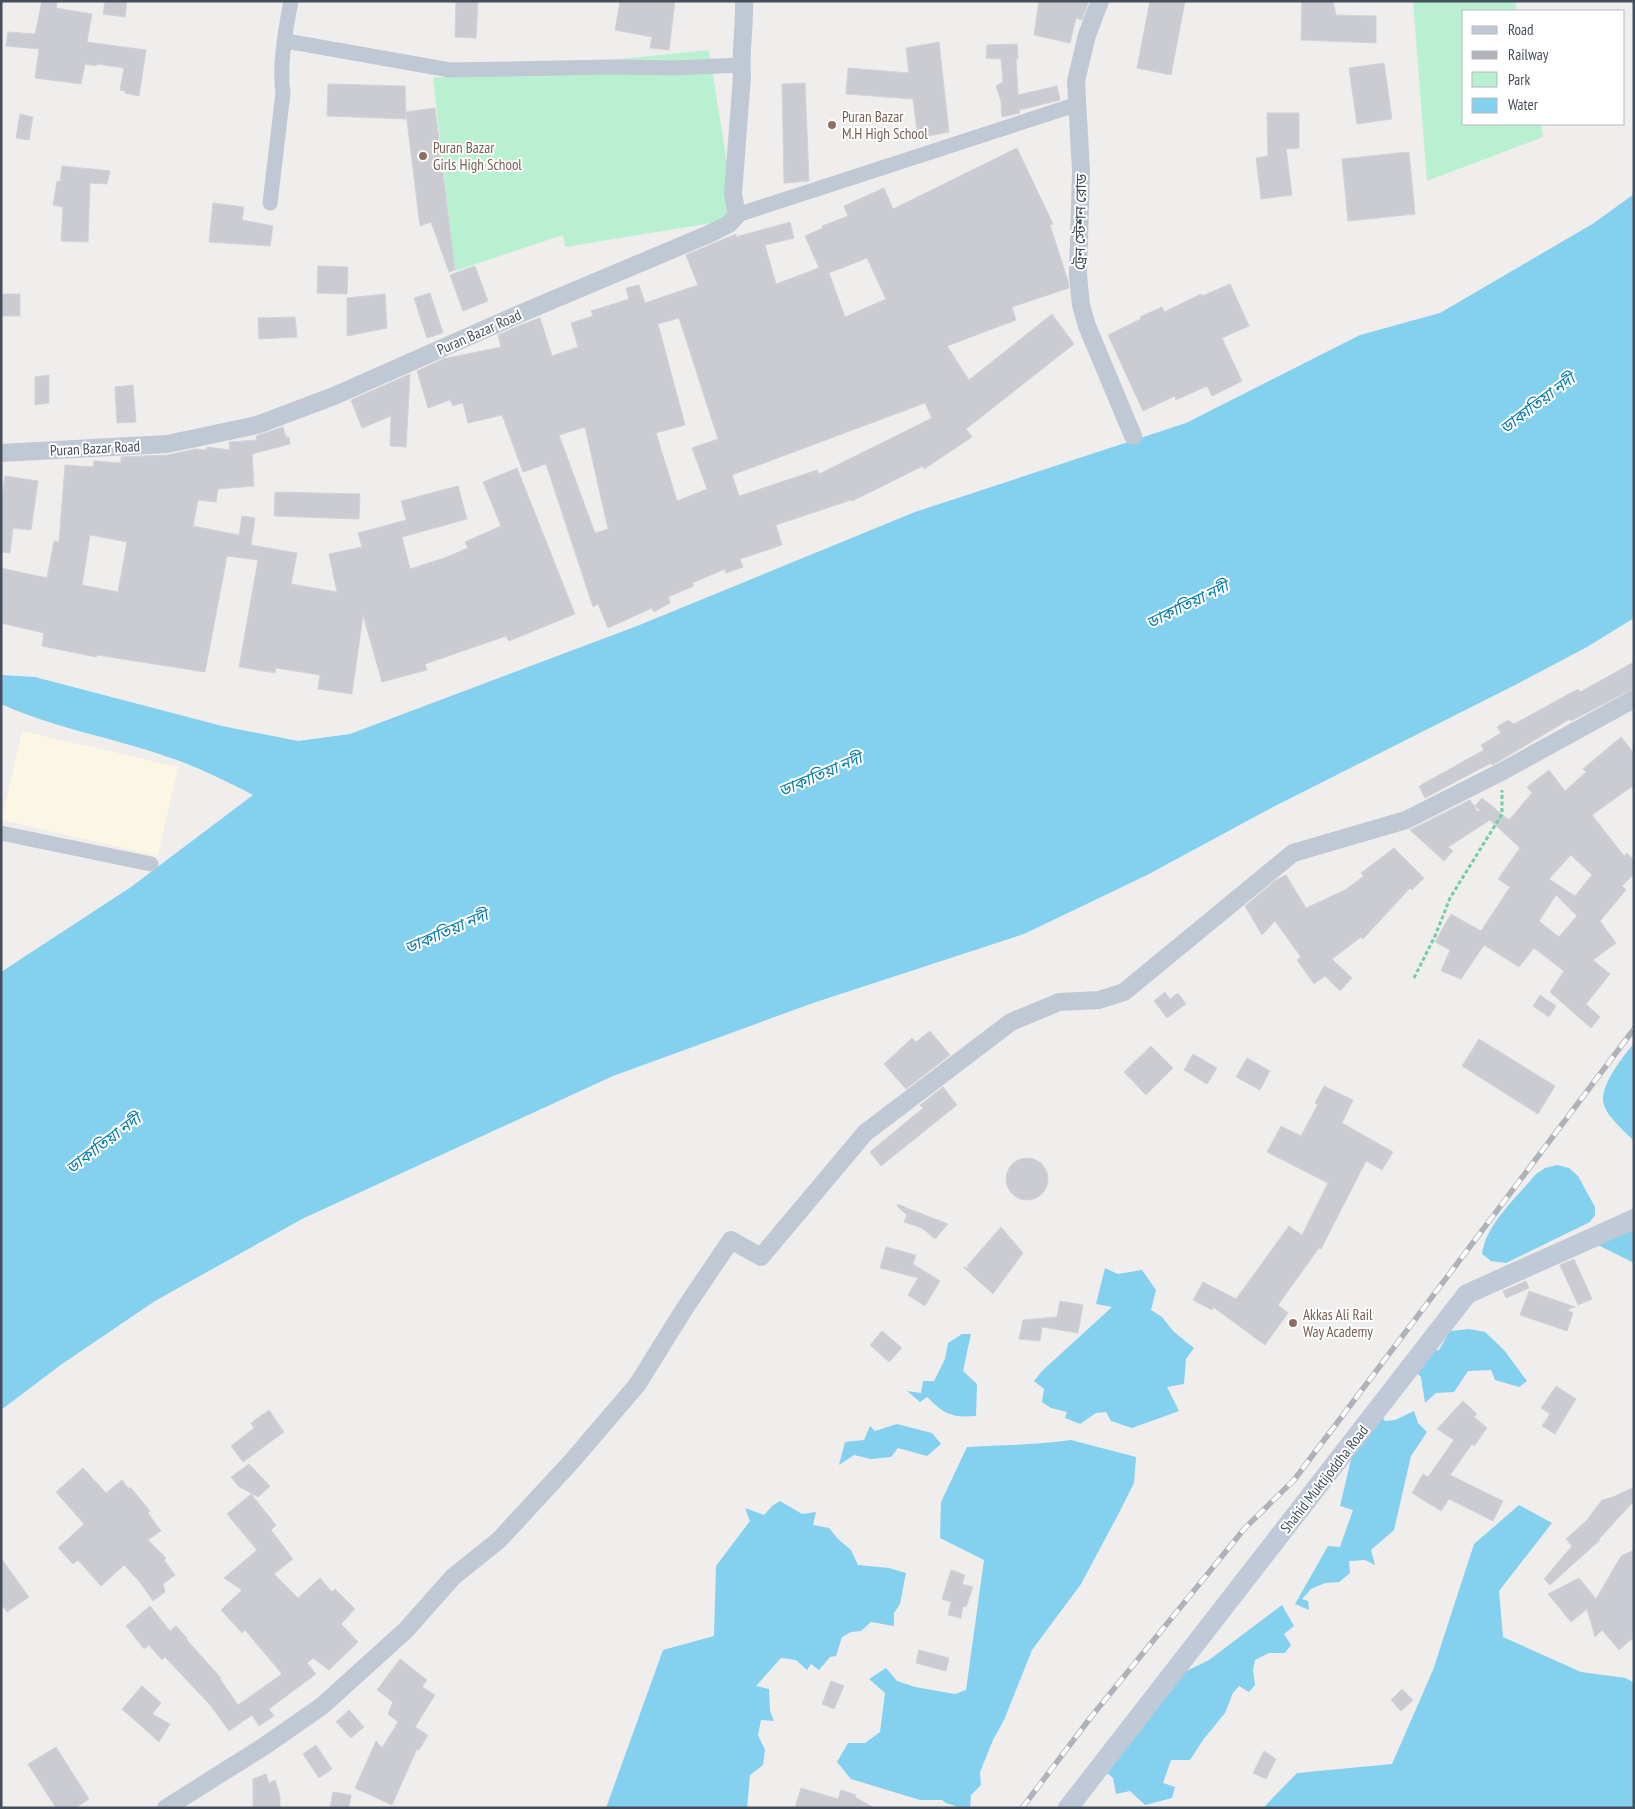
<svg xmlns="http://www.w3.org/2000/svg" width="1635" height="1809" font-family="'PT Sans Narrow','Noto Sans Bengali',sans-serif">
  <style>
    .commercial { fill: #fcf7e5 }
    .green { fill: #b9f0d2 }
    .water { fill: #84d0ef }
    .building { fill: #caccd2; stroke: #d1d3d9; fill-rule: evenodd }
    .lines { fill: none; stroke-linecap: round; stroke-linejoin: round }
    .path { stroke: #70cfa7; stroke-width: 3; stroke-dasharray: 4 2.5; stroke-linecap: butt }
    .minor { stroke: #c0c8d3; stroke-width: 15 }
    .tertiary { stroke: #c0c8d3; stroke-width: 18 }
    .secondary { stroke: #bfc9d7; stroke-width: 20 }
    .rail-casing { stroke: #afb2b8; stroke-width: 5.5 }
    .rail { stroke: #fff; stroke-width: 4; stroke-dasharray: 11; stroke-linecap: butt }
    .education-dot { fill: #8d6e63; stroke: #fff; stroke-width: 2 }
    .labels { text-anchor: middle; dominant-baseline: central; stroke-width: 4; stroke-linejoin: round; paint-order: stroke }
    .education-label { font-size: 15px; fill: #785e54; stroke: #fff; text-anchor: start }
    .street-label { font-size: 15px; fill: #454f5b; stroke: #fff }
    .water-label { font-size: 16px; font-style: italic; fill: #077dac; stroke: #fff }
  </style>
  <rect width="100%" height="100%" fill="#f0eded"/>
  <!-- commercial -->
  <polygon class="commercial" points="22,731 178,767 158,856 2,820"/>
  <!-- green -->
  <g class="green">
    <polygon points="1413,1 1515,1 1517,11 1464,11 1464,124 1541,124 1543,137 1427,181"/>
    <polygon points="709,50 736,219 565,247 563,235 455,271 433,78"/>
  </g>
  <!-- water -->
  <g class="water">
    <path d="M1634,194V618L1587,647L1519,683L1273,807L1147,875L1024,934L813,1003L613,1076L302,1219L155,1301L62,1364L1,1410V972L131,887L253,795C224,780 196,766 165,756C111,737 53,728 1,704V675L35,677L222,726L298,741L350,734L637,626L915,512L1186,423L1360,335L1440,313L1594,223Z"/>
    <path d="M1634,1043V1141C1625,1132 1607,1116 1604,1105C1598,1087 1623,1057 1634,1043Z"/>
    <path d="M1557,1165L1569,1168L1578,1176L1595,1207V1215L1590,1222L1506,1263L1491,1261L1482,1254C1486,1224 1517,1197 1536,1174L1545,1168Z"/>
    <polygon points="1634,1228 1634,1263 1596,1244"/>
    <polygon points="1105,1268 1118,1274 1142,1270 1156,1290 1151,1310 1162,1317 1174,1332 1194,1348 1186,1359 1184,1384 1167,1387 1179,1411 1132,1428 1111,1421 1106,1412 1096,1413 1080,1424 1065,1418 1067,1412 1051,1408 1042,1402 1044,1389 1034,1381 1042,1371 1112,1307 1096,1304"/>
    <polygon points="1469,1329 1485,1332 1504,1350 1527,1381 1519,1387 1495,1380 1491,1370 1468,1371 1454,1392 1436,1393 1425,1403 1421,1377 1405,1363 1413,1354 1439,1350 1450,1331"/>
    <path d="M962,1334H971L963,1371L977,1384L976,1416C952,1418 944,1414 927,1397L920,1402L907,1391L921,1393L923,1381H934L945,1359L948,1343Z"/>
    <polygon points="1374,1406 1385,1421 1395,1420 1414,1411 1418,1423 1427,1432 1411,1456 1394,1530 1371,1550 1375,1565 1365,1560 1349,1561 1350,1573 1339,1582 1325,1583 1311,1589 1302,1599 1308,1601 1309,1610 1295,1604 1328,1546 1340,1547 1353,1510 1340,1506 1358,1430"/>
    <polygon points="897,1424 932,1433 941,1444 927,1456 898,1448 891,1457 871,1459 854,1455 839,1465 845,1442 864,1440 870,1426 875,1431"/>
    <path d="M1071,1440L1136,1457L1134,1483L1119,1513L1081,1584L1032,1650L1004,1720L993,1740L980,1772L981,1785L971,1795L970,1808H962L946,1803L942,1800H920L851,1779L837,1762L848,1743H865L880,1732L885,1693L869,1679L886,1668L897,1681L915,1687L955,1694L966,1690L984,1560L940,1538L941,1502L967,1447C1002,1445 1036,1445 1071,1440Z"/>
    <polygon points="780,1501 802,1514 816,1512 813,1525 829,1528 838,1539 851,1550 858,1565 889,1568 906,1573 900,1604 894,1613 894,1626 871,1622 861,1631 851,1632 842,1637 836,1656 830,1657 819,1670 811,1664 807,1670 796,1660 781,1658 756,1686 769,1689 770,1711 774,1721 761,1720 758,1735 765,1750 763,1765 750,1775 747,1808 606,1808 663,1650 714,1636 716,1566 750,1521 745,1508 764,1515 772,1506"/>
    <polygon points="1519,1505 1552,1523 1499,1591 1503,1637 1581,1672 1626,1678 1634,1683 1634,1808 1263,1808 1297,1773 1392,1764 1433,1670 1474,1544"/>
    <polygon points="1282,1605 1294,1626 1284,1634 1291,1645 1285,1653 1269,1653 1255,1660 1253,1670 1255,1685 1249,1692 1239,1686 1233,1693 1225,1713 1203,1740 1190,1760 1171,1760 1163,1783 1175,1787 1172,1798 1145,1805 1130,1791 1116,1794 1113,1778 1098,1765 1152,1688 1209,1660"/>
  </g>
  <!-- building -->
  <g class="building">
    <polygon points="42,1 57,1 56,8 92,14 87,42 146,50 139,96 125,93 125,91 120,90 124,68 97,64 96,66 85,64 81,84 35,78 39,49 6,46 8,32 35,34"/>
    <polygon points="105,1 127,1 125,17 103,14"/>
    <polygon points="456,1 478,1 476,38 455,37"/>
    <polygon points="620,1 675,1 669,50 650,48 652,37 615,30"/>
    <polygon points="1039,1 1089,1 1082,20 1076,18 1070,43 1034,35"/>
    <polygon points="1150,1 1185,1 1171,75 1137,68"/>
    <polygon points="1302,1 1333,1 1336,15 1376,16 1376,43 1301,40"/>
    <polygon points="939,42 949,132 918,138 913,99 846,94 848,68 909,73 906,48"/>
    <polygon points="1017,44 1018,59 1016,59 1018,95 1057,86 1060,100 1019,110 1020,113 1002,117 1001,101 996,86 1003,82 1001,59 986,58 987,45"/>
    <polygon points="1384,63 1392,119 1357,124 1349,68"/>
    <polygon points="805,83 809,181 784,183 782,84"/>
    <polygon points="328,84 405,86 406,119 327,116"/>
    <polygon points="435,108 455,270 449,272 431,222 420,226 406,112"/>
    <polygon points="1267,113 1299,113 1299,148 1286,149 1292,195 1261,199 1256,158 1268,156"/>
    <polygon points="20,114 33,117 29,140 16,138"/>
    <path d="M1017,148L1053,224L1050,225L1068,281L1069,288L1012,307L1016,320L947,346L969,380L1052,314L1074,344L966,429L972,437L924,469L923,466L852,501L851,500L776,525L782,545L740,559L743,567L726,573L725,569L692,583L694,586L668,597L670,603L654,612L652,608L608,628L598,604L593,607L546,464L523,472L502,415L468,423L463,403L453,406L450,400L428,408L417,371L443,359L501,347L498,335L521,325L540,318L552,356L578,347L571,323L593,316L591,311L629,299L626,288L639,285L645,303L698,285L686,255L736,234V237L790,222L794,238L765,245L776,284L819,268L805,236L823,228L822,226L848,216L844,206L884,188L893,209ZM867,258L886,299L845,317L829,273ZM679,318L718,439L692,448L707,489L677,501L656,433L685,425L658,324ZM925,403L932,418L819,474L817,470L739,496L732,475ZM585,427L608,529L595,533L559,435Z"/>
    <polygon points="1409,152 1415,214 1348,221 1342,159"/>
    <polygon points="62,166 110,171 107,184 90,183 88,242 61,241 63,207 53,205 57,181 60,182"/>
    <polygon points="213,203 244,207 242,220 273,226 270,246 209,242"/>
    <polygon points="318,266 348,267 347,294 317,293"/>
    <polygon points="475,266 488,301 463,311 450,275"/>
    <polygon points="1230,284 1249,326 1222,338 1242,381 1212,396 1207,386 1176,400 1175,396 1143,411 1108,335 1141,319 1140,317 1162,307 1164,312 1201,294 1202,296"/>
    <polygon points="430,293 443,333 427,338 414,298"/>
    <rect x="1" y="294" width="19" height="22"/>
    <polygon points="385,294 387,328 347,336 347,298"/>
    <polygon points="295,317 297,337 259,339 258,318"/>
    <polygon points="410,374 406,447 390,446 391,416 362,428 351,400"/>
    <polygon points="49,375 49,403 35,405 35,377"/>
    <polygon points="133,385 136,422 117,423 115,387"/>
    <path d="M283,427L286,437H289L290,444L252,454L254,486L218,489L216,502L198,500L193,526L239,535L242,516L255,518L251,545L297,553L291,584L337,592L329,554L362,547L358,533L406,520L401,501L458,486L467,519L402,537L410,569L447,557L468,548L465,542L501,526L483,482L517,468L575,614L509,641L506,636L425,664L427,670L382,682L363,615L352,694L318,689L320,675L276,668L275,673L239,667L258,560L227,556L205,672L97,655L96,657L42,646L44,633L1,623V568L47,578L54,541L59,542L65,465L93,467L94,461L121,463V457L168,455L195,449L207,450V447L230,450L229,442L257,440L256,436ZM90,535L127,542L118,592L82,585Z"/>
    <polygon points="5,476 38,481 31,530 13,528 10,553 1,552 1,506"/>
    <polygon points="275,492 360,494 359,519 274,516"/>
    <polygon points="1634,662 1634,688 1571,721 1570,719 1496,763 1492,765 1491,763 1425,798 1419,786 1484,750 1481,745 1501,733 1497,727 1508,720 1514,724 1578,689 1580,692"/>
    <path d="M1621,737L1634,753V785L1592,815L1624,856L1627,853L1634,860V874L1622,886L1626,890L1600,921L1616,943L1593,960L1610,974L1586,1004L1600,1017L1591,1028L1550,992L1564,971L1534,948L1519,967L1484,945L1461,979L1441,971L1450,950L1435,942L1451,914L1481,931L1510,887L1498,879L1520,848L1490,820L1448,847L1453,851L1444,861L1410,830L1470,800L1478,812L1480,810L1475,806L1482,798L1509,820L1532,793L1527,787L1549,770L1565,791L1586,772L1583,769ZM1571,855L1592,875L1575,896L1549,879ZM1556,895L1577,916L1559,937L1539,921Z"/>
    <polygon points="1394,848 1424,878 1412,890 1410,888 1363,939 1361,937 1332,959 1352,978 1340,991 1325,976 1314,984 1297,960 1301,957 1275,921 1262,935 1245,906 1276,880 1286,875 1306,908 1345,890 1364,876 1361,873"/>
    <polygon points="1165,992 1170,999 1178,993 1186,1004 1167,1018 1154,1001"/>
    <polygon points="1540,995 1556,1006 1549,1017 1533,1006"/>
    <polygon points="930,1031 950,1055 906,1089 884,1064 912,1038 916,1042"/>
    <polygon points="1479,1039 1555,1086 1538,1114 1462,1066"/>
    <polygon points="1151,1046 1173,1068 1146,1095 1124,1072"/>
    <polygon points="1193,1054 1217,1068 1207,1084 1184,1070"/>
    <polygon points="1247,1058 1270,1071 1260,1090 1236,1077"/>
    <polygon points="1324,1086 1353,1100 1342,1123 1393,1152 1382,1170 1366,1161 1321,1249 1319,1248 1278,1305 1288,1313 1265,1345 1213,1307 1212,1310 1193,1300 1203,1282 1236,1299 1289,1226 1302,1235 1328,1183 1267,1152 1281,1126 1301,1136 1318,1104 1315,1103"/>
    <polygon points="943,1087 957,1105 881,1166 870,1152 923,1108 920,1105"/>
    <circle cx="1027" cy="1179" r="21"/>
    <polygon points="898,1204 909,1209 948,1224 935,1239 922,1228 904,1222 907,1215 897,1206"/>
    <polygon points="1001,1227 1023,1253 993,1294 963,1267 971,1269 967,1266"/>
    <polygon points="886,1247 916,1255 913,1264 940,1281 925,1306 908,1295 918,1278 880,1268"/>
    <polygon points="1574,1259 1592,1299 1578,1305 1560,1265"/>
    <polygon points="1526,1281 1529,1288 1506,1298 1503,1291"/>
    <polygon points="1529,1291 1575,1307 1567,1310 1573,1313 1567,1331 1520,1315"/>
    <polygon points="1060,1301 1083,1305 1078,1333 1042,1327 1040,1341 1019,1339 1023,1320 1057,1317"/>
    <polygon points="882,1331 902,1348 889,1362 870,1345"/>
    <polygon points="1556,1386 1576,1399 1555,1434 1542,1426 1550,1414 1541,1408"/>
    <polygon points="1463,1401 1477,1414 1474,1417 1487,1428 1474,1446 1472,1444 1450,1475 1503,1501 1493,1521 1449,1499 1441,1511 1412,1493 1423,1474 1428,1477 1454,1440 1437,1429"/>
    <polygon points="269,1410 284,1432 243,1462 231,1446 254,1428 251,1423"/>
    <polygon points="249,1464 270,1486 258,1497 238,1486 231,1477"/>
    <polygon points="83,1468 106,1493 122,1480 128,1488 131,1488 150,1511 148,1513 161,1531 148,1540 166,1558 164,1560 175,1575 163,1584 165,1592 153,1601 139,1581 124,1565 101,1586 78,1560 73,1564 58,1548 84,1524 56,1492"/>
    <polygon points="1634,1487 1634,1501 1599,1539 1600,1540 1550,1585 1544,1579 1572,1546 1566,1539 1587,1520 1602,1500 1613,1497"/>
    <polygon points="251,1494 276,1525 271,1530 293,1559 274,1574 298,1598 320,1578 332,1592 335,1589 355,1609 341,1624 358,1642 329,1670 313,1658 307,1663 316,1674 269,1709 274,1716 259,1726 252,1715 229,1731 211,1706 165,1657 162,1660 149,1645 144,1649 126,1626 150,1606 170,1631 176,1626 187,1638 186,1639 221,1678 220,1679 238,1705 282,1674 245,1630 242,1633 221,1610 242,1590 224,1578 257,1550 227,1514"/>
    <polygon points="1634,1550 1634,1637 1619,1650 1602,1630 1595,1637 1587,1609 1571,1622 1548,1594 1579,1578 1596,1599 1621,1556"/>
    <polygon points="1,1558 29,1597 7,1612 1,1604"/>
    <polygon points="951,1570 965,1575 962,1584 973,1587 966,1607 963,1606 961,1618 948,1615 951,1602 942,1599"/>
    <polygon points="919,1650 949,1658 946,1671 916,1663"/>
    <polygon points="400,1659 427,1680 422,1687 435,1695 415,1727 428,1735 419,1750 417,1749 392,1805 355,1788 376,1741 382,1748 398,1722 388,1714 393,1702 377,1690"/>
    <polygon points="831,1681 844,1686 834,1709 822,1704"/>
    <polygon points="142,1686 161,1703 152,1714 170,1724 159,1742 122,1709"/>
    <polygon points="1402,1689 1413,1700 1401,1711 1391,1700"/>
    <polygon points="349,1710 364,1727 351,1738 336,1722"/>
    <polygon points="316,1745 332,1769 319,1778 303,1754"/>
    <polygon points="56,1747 89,1799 75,1808 56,1808 28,1764"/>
    <polygon points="1264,1751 1276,1759 1266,1779 1253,1773"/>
    <polygon points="266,1774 269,1783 275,1780 280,1796 280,1808 253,1808 253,1779"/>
    <polygon points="801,1788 838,1799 841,1790 856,1795 855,1797 874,1808 795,1808"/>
    <polygon points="333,1792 351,1795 349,1808 330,1808"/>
  </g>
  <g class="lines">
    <!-- path -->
    <polyline class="path" points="1414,978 1435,936 1450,898 1502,814 1502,790"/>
    <!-- minor -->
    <g class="minor">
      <polyline points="286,41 450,70 611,67 674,68 741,65"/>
      <path d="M270,203L283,93C279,69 286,26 291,1"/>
      <polyline points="737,215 1078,104"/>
      <polyline points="1,833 151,864"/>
    </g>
    <!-- tertiary -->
    <g class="tertiary">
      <polyline points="1100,1 1087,35 1076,81 1081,171 1078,275 1081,305 1087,326 1133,436"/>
      <path d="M1,453L167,444L257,425L334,396L517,315L709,234L729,224L737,215L733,194L742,76C740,52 745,26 744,1"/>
      <polyline points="166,1808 263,1747 322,1706 406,1630 453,1577 499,1540 572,1461 637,1385 685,1308 731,1240 761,1257 865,1133 1011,1022 1059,1002 1099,1000 1124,992 1293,853 1406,820 1501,772 1634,699"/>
    </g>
    <!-- secondary -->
    <polyline class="secondary" points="1068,1808 1467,1294 1634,1219"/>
    <defs>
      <polyline id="rail" points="1022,1808 1091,1717 1245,1528 1294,1480 1634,1029"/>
    </defs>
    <!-- rail casing -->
    <use href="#rail" class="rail-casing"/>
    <!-- rail -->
    <use href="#rail" class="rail"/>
  </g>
  <!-- markers -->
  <g class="education-dot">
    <circle cx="832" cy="125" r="5"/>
    <circle cx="423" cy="156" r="5"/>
    <circle cx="1293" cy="1323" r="5"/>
  </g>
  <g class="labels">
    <!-- education labels -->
    <g class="education-label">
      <text x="842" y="116">Puran Bazar<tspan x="842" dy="17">M.H High School</tspan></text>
      <text x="433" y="147">Puran Bazar<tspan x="433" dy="17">Girls High School</tspan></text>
      <text x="1303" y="1314">Akkas Ali Rail<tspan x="1303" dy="17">Way Academy</tspan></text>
    </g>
    <!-- street labels -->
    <g class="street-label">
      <text transform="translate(1080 222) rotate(-89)">ট্রেন স্টেশন রোড</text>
      <text transform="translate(479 332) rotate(-24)">Puran Bazar Road</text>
      <text transform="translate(95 448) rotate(-3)">Puran Bazar Road</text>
      <text transform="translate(1324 1479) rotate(-52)">Shahid Muktijoddha Road</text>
    </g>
    <!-- water labels -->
    <g class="water-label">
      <text transform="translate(1537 403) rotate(-37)">ডাকাতিয়া নদী</text>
      <text transform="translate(1187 604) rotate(-26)">ডাকাতিয়া নদী</text>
      <text transform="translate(820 774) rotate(-23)">ডাকাতিয়া নদী</text>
      <text transform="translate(446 931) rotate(-23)">ডাকাতিয়া নদী</text>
      <text transform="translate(103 1143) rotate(-37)">ডাকাতিয়া নদী</text>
    </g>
  </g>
  <!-- border -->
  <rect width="1635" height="1809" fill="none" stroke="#454f5b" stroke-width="5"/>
  <!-- legend -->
  <rect x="1462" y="10" width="162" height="115" fill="#ffffff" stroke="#b5b9bd"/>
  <rect x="1472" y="26" width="25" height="8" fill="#bfc9d7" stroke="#b5b9bd"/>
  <text x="1508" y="35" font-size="15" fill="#454f5b">Road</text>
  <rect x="1472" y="51" width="25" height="8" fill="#afb2b8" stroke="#b5b9bd"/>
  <text x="1508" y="60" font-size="15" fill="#454f5b">Railway</text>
  <rect x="1472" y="72" width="25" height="15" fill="#b9f0d2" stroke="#b5b9bd"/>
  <text x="1508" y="85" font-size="15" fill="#454f5b">Park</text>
  <rect x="1472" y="98" width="25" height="15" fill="#84d0ef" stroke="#b5b9bd"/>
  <text x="1508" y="110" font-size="15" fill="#454f5b">Water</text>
</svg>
